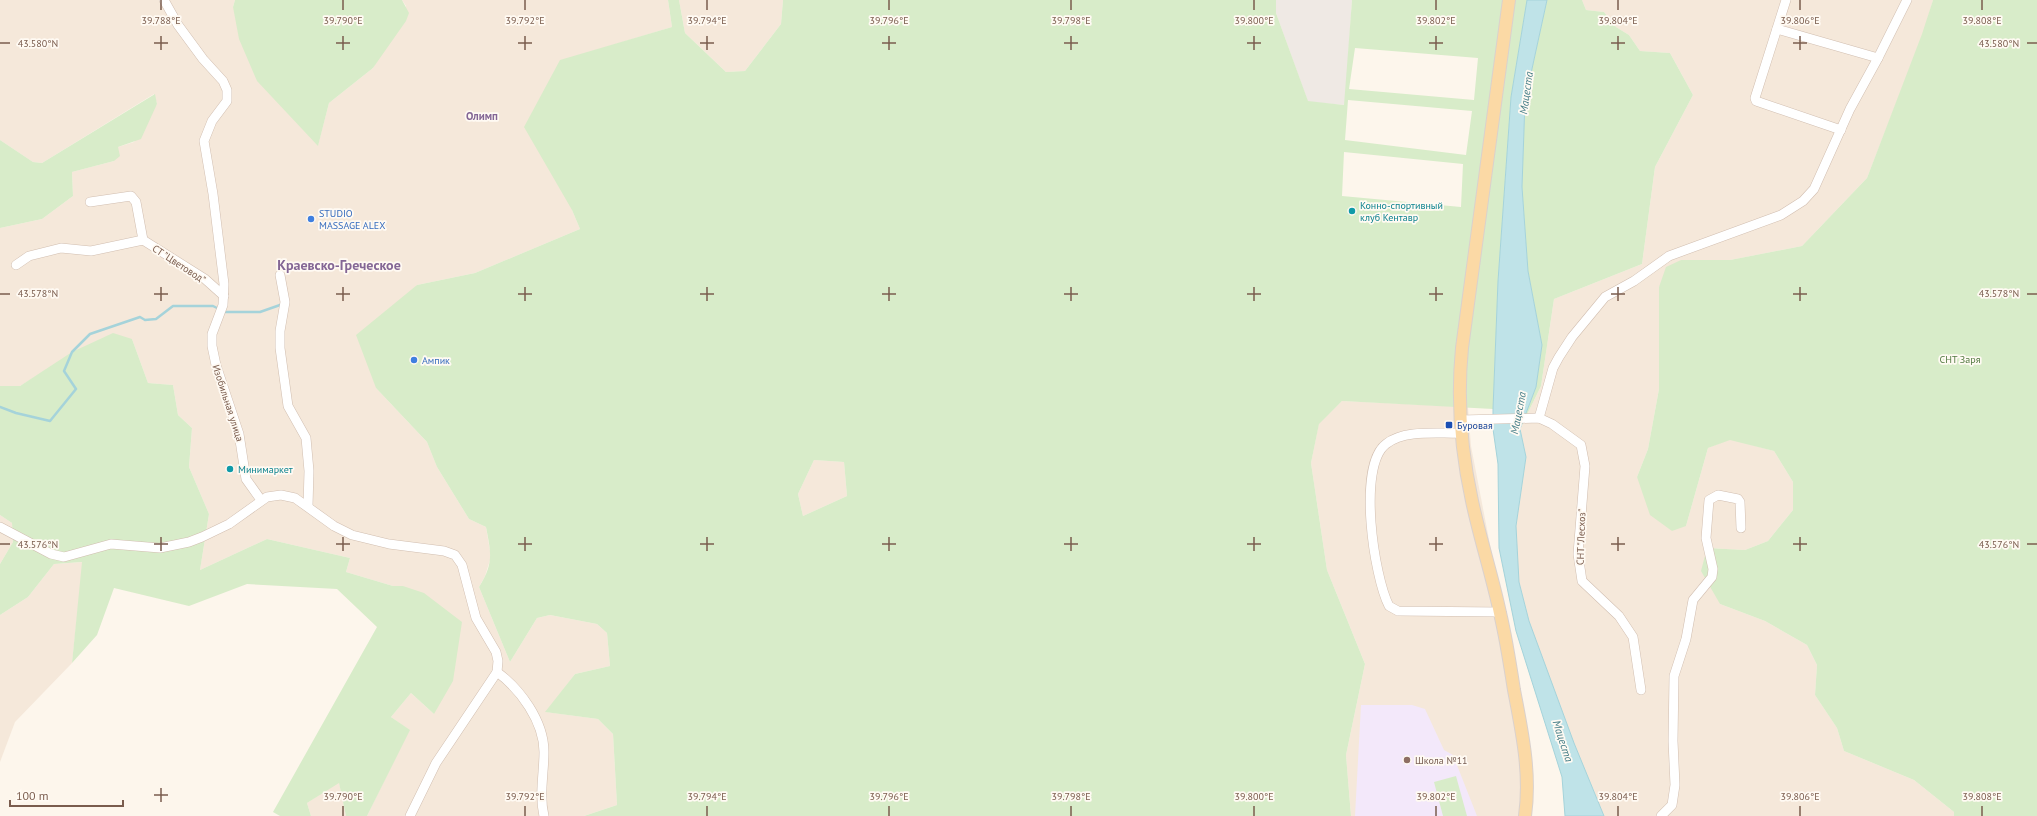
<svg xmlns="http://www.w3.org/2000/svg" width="2037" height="816" font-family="'PT Sans',sans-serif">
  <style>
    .residential { fill: #f5e8da }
    .industrial { fill: #efe9e4 }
    .education { fill: #f3e8fa }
    .green { fill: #d8ecc9; fill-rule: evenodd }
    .water { fill: #bfe3e8; stroke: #a5d3da }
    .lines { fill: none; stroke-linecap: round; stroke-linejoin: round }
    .stream { stroke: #a5d3da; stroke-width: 2.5 }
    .minor-casing { stroke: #d1beb0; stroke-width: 10 }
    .major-casing { stroke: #dad1cd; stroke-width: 14 }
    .minor { stroke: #fff; stroke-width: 9 }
    .major { stroke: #fbd9a5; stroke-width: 12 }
    .ticks { fill: none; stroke: #7a5c4d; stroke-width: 1.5 }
    .culture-dot { fill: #0f9aa8; stroke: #fffaf3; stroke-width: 1.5 }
    .shop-dot { fill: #3f7fe0; stroke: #fffaf3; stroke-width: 1.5 }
    .transit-dot { fill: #1a4fb4; stroke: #fffaf3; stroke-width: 1.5 }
    .education-dot { fill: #8d6e63; stroke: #fffaf3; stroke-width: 1.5 }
    .labels { text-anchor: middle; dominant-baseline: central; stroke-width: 3.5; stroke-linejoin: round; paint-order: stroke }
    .culture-label { font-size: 10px; fill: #0d838f; stroke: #fffaf3; text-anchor: start }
    .shop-label { font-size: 10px; fill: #366cbe; stroke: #fffaf3; text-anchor: start }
    .street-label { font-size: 10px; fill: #7a5c4d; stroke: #fffaf3 }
    .park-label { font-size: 10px; fill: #537a41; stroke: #fffaf3 }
    .transit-label { font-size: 10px; fill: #164399; stroke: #fffaf3; text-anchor: start }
    .education-label { font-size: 10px; fill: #785e54; stroke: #fffaf3; text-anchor: start }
    .water-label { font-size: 11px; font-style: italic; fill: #437c86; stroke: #fffaf3 }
    .neighbourhood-label { font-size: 11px; font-weight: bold; fill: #846695; stroke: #fffaf3 }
    .district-label { font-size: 14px; font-weight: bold; fill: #846695; stroke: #fffaf3 }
    .ticks-label { font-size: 10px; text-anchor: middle; fill: #7a5c4d; stroke: #fffaf3; stroke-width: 3.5; stroke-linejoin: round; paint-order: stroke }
  </style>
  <rect width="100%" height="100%" fill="#fdf6ec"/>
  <!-- residential -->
  <g class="residential">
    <polygon points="0,0 235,0 233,7 318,145 329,103 373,68 406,6 402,0 668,0 672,27 560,61 572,210 580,229 475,273 417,285 376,388 427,442 437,467 469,519 486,527 491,557 485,576 479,587 510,662 537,618 550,615 597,624 607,633 610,666 575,674 546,712 598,719 613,734 617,805 584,816 367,816 409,730 391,717 411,693 434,714 403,586 393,586 346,572 350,558 267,539 200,570 209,514 189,467 192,428 178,415 173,385 148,383 132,339 38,375 20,386 0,386 0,228 42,219 73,196 72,172 114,161 118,147 134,142 157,104 154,94 42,163 33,162 0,140"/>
    <polygon points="679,0 783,0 781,24 745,71 726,72 685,33"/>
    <polygon points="1582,0 1933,0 1923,34 1867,178 1802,246 1730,260 1681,260 1659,287 1659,389 1648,449 1637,477 1686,526 1708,448 1730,439 1774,451 1793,482 1793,510 1768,541 1745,550 1707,548 1720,604 1765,621 1807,645 1817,665 1815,695 1837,728 1844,751 1914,780 1954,812 1954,816 1604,816 1574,743 1529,621 1519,582 1516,526 1526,457 1520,429 1541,386 1554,299 1642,264 1655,167 1693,95 1670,53 1640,51 1629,35 1616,27 1604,12 1586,10"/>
    <polygon points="1342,401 1468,407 1471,446 1527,737 1529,816 1351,816 1346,755 1365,664 1327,570 1311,463 1319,423"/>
    <polygon points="814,460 844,462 847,496 803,516 798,494"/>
    <polygon points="0,515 12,523 13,542 0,564"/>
    <polygon points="83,562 72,663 15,722 0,762 0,615 28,597 54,564"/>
    <polygon points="339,782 346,816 311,816 307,803"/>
  </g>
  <!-- industrial -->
  <polygon class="industrial" points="1276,0 1352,0 1345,105 1308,102 1276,13"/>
  <!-- education -->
  <polygon class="education" points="1361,705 1412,705 1425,709 1444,750 1453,755 1477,816 1355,816"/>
  <!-- green -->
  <g class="green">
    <polygon points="235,0 402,0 409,13 406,21 373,68 329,103 318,146 257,81 239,39 233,7"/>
    <path d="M668,0H679L685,33L726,72L745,71L781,24L783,0H1276V13L1308,101L1344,105L1352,0H1527L1511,97L1498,281L1493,409L1342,401L1319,424L1311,463L1327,570L1365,664L1346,755L1351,816H584L617,805L613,734L598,719L545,712L575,674L610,666L607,633L597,624L550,615L537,618L510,662L479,587C494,563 491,553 486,527L469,519L437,467L427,442L376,388L356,335L417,285L475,273L580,229L572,210L524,127L560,60L672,27ZM1355,48L1478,58L1474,100L1349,89ZM1348,100L1472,111L1466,155L1345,140ZM1344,152L1463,164L1461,207L1342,196ZM814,460L844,462L847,496L803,516L798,494Z"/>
    <polygon points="1547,0 1582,0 1586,10 1604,12 1616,27 1629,35 1640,51 1670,53 1693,95 1655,167 1642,264 1554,299 1541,386 1520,429 1536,387 1542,345 1528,271 1522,187 1525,101"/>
    <polygon points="1933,0 2037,0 2037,816 1954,816 1954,812 1914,780 1844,751 1837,728 1815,695 1817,665 1807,645 1765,621 1720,604 1701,571 1707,548 1745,550 1768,541 1793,510 1793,482 1774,451 1730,440 1708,448 1686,526 1672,531 1650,515 1637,477 1648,449 1659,389 1659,287 1666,267 1681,260 1730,260 1802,246 1867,178 1922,34"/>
    <polygon points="155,94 157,104 141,139 118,147 120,156 114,161 72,172 73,196 42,219 0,228 0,140 33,162 42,163"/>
    <polygon points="113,333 132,339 148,383 173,385 178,415 192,428 189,467 209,514 200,570 267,539 350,558 346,572 393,586 403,586 424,593 462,622 453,681 434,714 411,693 391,717 410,730 367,816 346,816 339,783 307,803 311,816 280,816 273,812 377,627 337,589 247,584 189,606 114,588 97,635 72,663 82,562 54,564 28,597 0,615 0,564 13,542 12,523 0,515 0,386 20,386 72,352"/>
    <polygon points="1456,776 1467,816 1443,816 1434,782"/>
  </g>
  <!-- water -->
  <polygon class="water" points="1527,0 1547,0 1525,101 1522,187 1528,271 1542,345 1536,387 1520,429 1526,457 1516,526 1519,582 1529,621 1574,743 1604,816 1565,816 1562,777 1516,631 1499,548 1498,464 1493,429 1493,409 1498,281 1511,97"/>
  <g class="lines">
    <!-- stream -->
    <polyline class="stream" points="0,407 16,413 50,421 76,389 64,371 72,352 90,334 140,317 145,320 156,319 173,306 213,306 225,312 260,312 280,305"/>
    <defs>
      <g id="minor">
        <polyline points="164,0 178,25 203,59 223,81 227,90 227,101 212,121 204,141 213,194 224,284 223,305 212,334 212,346 216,365 239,434 246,479 261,500"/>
        <polyline points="1786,0 1755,98 1756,101 1841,130"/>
        <polyline points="1777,29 1878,58"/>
        <polyline points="90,202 131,196 136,202 143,240"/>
        <polyline points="16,265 29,256 61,248 91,251 143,240 205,279 224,296"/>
        <polyline points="280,275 285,302 280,331 280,348 288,406 306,438 309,471 308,506"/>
        <polyline points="1539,418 1553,368 1559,357 1572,337 1605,297 1634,281 1669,256 1781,215 1803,201 1814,189 1850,109 1878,58 1907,0"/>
        <polyline points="1461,420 1539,418 1552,424 1581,445 1585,466 1578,554 1582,581 1619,616 1633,637 1641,690"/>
        <path d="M1461,433C1439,434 1405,429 1386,444C1357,466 1374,577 1389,606L1398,611L1500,612"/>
        <polyline points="0,527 51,554 64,557 111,544 160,548 189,542 202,537 229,524 267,497 281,495 295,498 334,526 352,535 389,544 444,551 455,555 462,565 476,618 496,652 498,661 497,672 436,763 410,816"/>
        <path d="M497,672C520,689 544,721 544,752C544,773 539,795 544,816"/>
        <polyline points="1661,816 1672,805 1675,785 1673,741 1674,676 1686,639 1693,600 1712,577 1713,569 1706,538 1709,500 1718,495 1738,499 1740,502 1741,528"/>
      </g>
      <path id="major" d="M1509,0L1462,348C1457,399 1461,451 1472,501C1480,539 1492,575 1500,613C1506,638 1510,664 1514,690C1522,732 1531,773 1525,816"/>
    </defs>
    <!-- minor casing -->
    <use href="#minor" class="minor-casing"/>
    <!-- major casing -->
    <use href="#major" class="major-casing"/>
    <!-- minor -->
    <use href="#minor" class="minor"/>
    <!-- major -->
    <use href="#major" class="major"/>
  </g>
  <!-- ticks -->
  <path class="ticks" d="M161,0V10M343,0V10M525,0V10M707,0V10M889,0V10M1071,0V10M1254,0V10M1436,0V10M1618,0V10M1800,0V10M1982,0V10M161,36V50M343,36V50M525,36V50M707,36V50M889,36V50M1071,36V50M1254,36V50M1436,36V50M1618,36V50M1800,36V50M0,43H10M154,43H168M336,43H350M518,43H532M700,43H714M882,43H896M1064,43H1078M1247,43H1261M1429,43H1443M1611,43H1625M1793,43H1807M2027,43H2037M161,287V301M343,287V301M525,287V301M707,287V301M889,287V301M1071,287V301M1254,287V301M1436,287V301M1618,287V301M1800,287V301M0,294H10M154,294H168M336,294H350M518,294H532M700,294H714M882,294H896M1064,294H1078M1247,294H1261M1429,294H1443M1611,294H1625M1793,294H1807M2027,294H2037M161,537V551M343,537V551M525,537V551M707,537V551M889,537V551M1071,537V551M1254,537V551M1436,537V551M1618,537V551M1800,537V551M0,544H10M154,544H168M336,544H350M518,544H532M700,544H714M882,544H896M1064,544H1078M1247,544H1261M1429,544H1443M1611,544H1625M1793,544H1807M2027,544H2037M161,788V802M154,795H168M343,806V816M525,806V816M707,806V816M889,806V816M1071,806V816M1254,806V816M1436,806V816M1618,806V816M1800,806V816M1982,806V816"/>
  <!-- markers -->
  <g class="culture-dot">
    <circle cx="1352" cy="211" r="4"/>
    <circle cx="230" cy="469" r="4"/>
  </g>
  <g class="shop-dot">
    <circle cx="311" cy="219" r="4"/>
    <circle cx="414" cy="360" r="4"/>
  </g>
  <rect class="transit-dot" x="1445" y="421" width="8" height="8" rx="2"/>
  <circle class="education-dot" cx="1407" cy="760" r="4"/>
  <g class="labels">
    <!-- culture labels -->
    <g class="culture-label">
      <text x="1360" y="205">Конно-спортивный<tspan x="1360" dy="12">клуб Кентавр</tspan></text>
      <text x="238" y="469">Минимаркет</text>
    </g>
    <!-- shop labels -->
    <g class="shop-label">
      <text x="319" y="213">STUDIO<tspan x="319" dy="12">MASSAGE ALEX</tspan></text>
      <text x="422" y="360">Ампик</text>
    </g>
    <!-- street labels -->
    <g class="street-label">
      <text transform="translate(179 264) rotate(33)">СТ "Цветовод"</text>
      <text transform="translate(228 403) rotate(72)">Изобильная улица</text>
      <text transform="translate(1581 537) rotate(-88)">СНТ "Лесхоз"</text>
    </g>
    <!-- park labels -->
    <g class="park-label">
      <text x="1960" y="359">СНТ Заря</text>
    </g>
    <!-- transit labels -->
    <g class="transit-label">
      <text x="1457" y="425">Буровая</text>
    </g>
    <!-- education labels -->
    <g class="education-label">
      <text x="1415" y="760">Школа №11</text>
    </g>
    <!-- water labels -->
    <g class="water-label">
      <text transform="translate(1526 93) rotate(-82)">Мацеста</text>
      <text transform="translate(1518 413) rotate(-79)">Мацеста</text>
      <text transform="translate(1563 741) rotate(72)">Мацеста</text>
    </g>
    <!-- neighbourhood labels -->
    <g class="neighbourhood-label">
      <text x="482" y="116">Олимп</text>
    </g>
    <!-- district labels -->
    <g class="district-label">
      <text x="339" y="265">Краевско-Греческое</text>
    </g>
  </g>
  <g class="ticks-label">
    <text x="161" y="24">39.788°E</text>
    <text x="343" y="24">39.790°E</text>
    <text x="525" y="24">39.792°E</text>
    <text x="707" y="24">39.794°E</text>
    <text x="889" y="24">39.796°E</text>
    <text x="1071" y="24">39.798°E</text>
    <text x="1254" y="24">39.800°E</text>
    <text x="1436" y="24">39.802°E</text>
    <text x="1618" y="24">39.804°E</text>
    <text x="1800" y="24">39.806°E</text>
    <text x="1982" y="24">39.808°E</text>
    <text x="38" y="47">43.580°N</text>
    <text x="1999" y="47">43.580°N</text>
    <text x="38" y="297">43.578°N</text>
    <text x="1999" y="297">43.578°N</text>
    <text x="38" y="548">43.576°N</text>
    <text x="1999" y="548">43.576°N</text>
    <text x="343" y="800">39.790°E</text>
    <text x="525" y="800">39.792°E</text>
    <text x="707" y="800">39.794°E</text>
    <text x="889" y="800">39.796°E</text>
    <text x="1071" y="800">39.798°E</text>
    <text x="1254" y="800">39.800°E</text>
    <text x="1436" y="800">39.802°E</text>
    <text x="1618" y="800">39.804°E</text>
    <text x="1800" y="800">39.806°E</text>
    <text x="1982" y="800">39.808°E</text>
  </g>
  <!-- scale -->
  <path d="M10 800v6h113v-6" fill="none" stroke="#7a5c4d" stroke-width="2"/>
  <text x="16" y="800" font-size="12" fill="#7a5c4d" stroke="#fffaf3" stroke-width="3" paint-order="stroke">100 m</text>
</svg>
